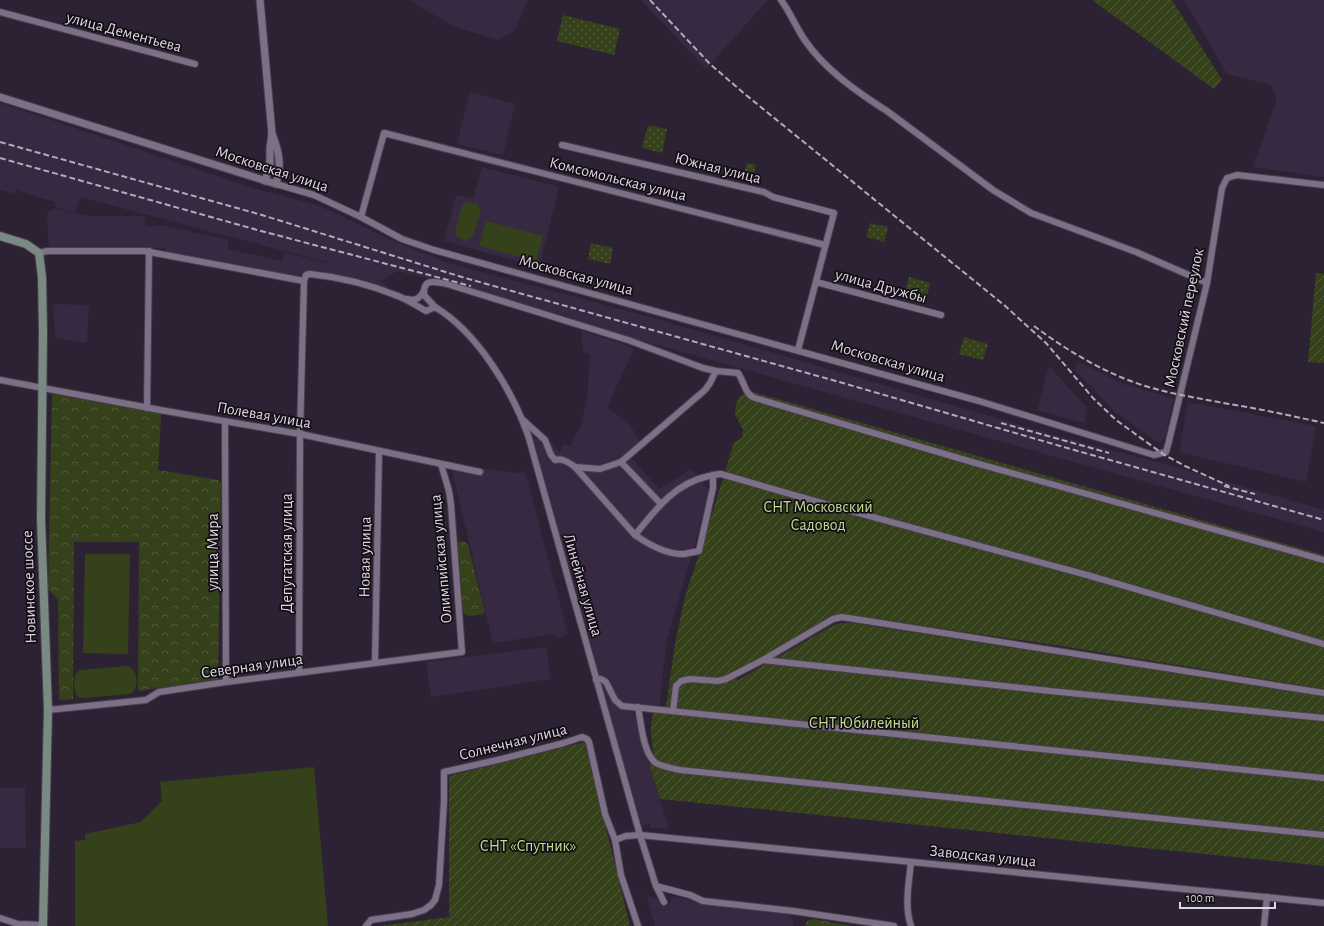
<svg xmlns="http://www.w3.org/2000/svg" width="1324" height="926" font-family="'Alegreya Sans',sans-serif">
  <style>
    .built { fill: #372941 }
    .grass { fill: url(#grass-dots) }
    .forest { fill: url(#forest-crowns) }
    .garden { fill: url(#garden-furrows) }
    .pitch { fill: #35411a }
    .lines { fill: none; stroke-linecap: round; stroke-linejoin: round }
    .minor-casing { stroke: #494050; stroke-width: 8 }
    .tertiary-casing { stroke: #494050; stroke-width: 9 }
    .secondary-casing { stroke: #494050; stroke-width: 10 }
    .minor { stroke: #7d7086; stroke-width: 6 }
    .tertiary { stroke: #7d7086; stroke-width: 7 }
    .secondary { stroke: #798a82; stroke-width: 8 }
    .rail { stroke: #b3abb8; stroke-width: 2; stroke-dasharray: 6 3; stroke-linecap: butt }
    .labels { text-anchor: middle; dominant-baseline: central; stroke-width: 3.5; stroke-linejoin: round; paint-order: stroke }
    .street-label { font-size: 16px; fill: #ded7e3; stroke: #130e16 }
    .park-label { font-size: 16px; fill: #c1de8c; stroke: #130e16 }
  </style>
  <defs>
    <pattern id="grass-dots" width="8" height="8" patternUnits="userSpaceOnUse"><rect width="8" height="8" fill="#35411a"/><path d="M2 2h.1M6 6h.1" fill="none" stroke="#525c3b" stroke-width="1.8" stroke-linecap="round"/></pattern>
    <pattern id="forest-crowns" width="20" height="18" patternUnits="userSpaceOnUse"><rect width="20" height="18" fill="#35411a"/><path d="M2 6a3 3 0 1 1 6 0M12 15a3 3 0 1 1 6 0" fill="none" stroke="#525c3b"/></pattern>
    <pattern id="garden-furrows" width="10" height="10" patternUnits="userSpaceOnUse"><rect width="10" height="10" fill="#35411a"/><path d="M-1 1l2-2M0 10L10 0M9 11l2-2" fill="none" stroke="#525c3b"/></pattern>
  </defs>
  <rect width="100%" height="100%" fill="#2d2234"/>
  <!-- built -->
  <g class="built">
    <polygon points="409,0 528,0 515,30 499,40 455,27"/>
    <polygon points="641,0 768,0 706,69"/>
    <polygon points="1184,0 1324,0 1324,177 1253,167 1277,99 1271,85 1227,74"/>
    <polygon points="470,92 515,104 503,155 457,144"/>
    <polygon points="0,103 257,189 320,206 393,241 448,263 653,318 1058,436 1168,465 1324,510 1324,532 582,324 569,317 447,283 397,271 382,281 378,280 398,294 308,271 300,275 297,280 165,252 166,248 49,250 47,213 55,209 89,216 144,216 146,226 166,226 228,240 228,249 282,261 285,253 349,268 80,197 75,213 55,207 55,202 16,190 15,194 0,190"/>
    <polygon points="482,167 559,187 539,267 444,241 456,195 473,199"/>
    <polygon points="53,304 89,305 87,343 55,338"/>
    <polygon points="581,331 621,343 634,349 607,407 630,425 642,445 630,457 659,489 691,469 710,491 667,640 659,707 631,704 669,829 651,828 649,824 642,826 599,683 589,634 533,439 547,437 558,451 560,452 564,444 570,447 581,425 587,401 590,354 583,352"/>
    <polygon points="1079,362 1123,384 1173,398 1166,436 1160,442 1156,441 1115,412 1074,369"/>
    <polygon points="1049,366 1087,408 1084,423 1037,410"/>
    <polygon points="1188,402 1316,426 1306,482 1179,452"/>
    <polygon points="481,468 518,473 525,471 568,634 557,638 555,634 493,643 452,470 479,475"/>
    <polygon points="546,647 551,679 431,697 426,662"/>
    <polygon points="0,788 25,788 26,848 0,848"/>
    <polygon points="646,894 670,904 672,896 693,901 790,912 794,926 655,926"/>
  </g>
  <!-- grass -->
  <g class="grass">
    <polygon points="563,15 620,29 614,55 557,41"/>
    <polygon points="648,125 667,129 662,153 642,148"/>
    <polygon points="747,163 756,165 753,176 744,174"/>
    <polygon points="870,223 888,227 884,242 866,237"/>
    <polygon points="591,243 613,248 610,264 588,259"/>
    <polygon points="909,277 930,283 925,305 903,299"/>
    <polygon points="964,337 988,344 983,360 959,354"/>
  </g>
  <!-- forest -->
  <g class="forest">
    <polygon points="52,394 161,414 158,470 218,480 221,483 218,679 138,691 139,542 74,542 73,699 59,700 58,599 48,589"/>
    <path d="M459,541L465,542L468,545L485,612L483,614C476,615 469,618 463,613L458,544Z"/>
    <polygon points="813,919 853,926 805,926 807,921"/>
  </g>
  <!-- garden -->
  <g class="garden">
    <polygon points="1092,0 1172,0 1222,80 1214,89"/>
    <polygon points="1316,273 1324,274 1324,363 1308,362"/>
    <path d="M750,391L1324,555V689L1055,645L841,614L831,616L764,656L727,674L738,680L832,626L840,623H852L1324,696V866L660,799L649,764L654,757C652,741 649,729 653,713H665L675,644L685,596L709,524L734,442L742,438L743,430L735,414C737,401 737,395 750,391Z"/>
    <polygon points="585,742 630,926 380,926 449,917 449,776"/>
  </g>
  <!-- pitch -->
  <g class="pitch">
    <path d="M468,202L477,204L481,211L473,236L467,240C461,239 456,238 455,231L462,206Z"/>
    <polygon points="486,221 543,236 536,261 479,246"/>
    <polygon points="85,554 130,554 128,654 83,653"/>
    <path d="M127,666C139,670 140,688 130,694L83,698L78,697C73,689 73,681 76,673L80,670Z"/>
    <polygon points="314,767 328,926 75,926 75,841 85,840 85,834 141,822 162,801 160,782"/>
  </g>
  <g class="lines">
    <defs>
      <g id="minor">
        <path d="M781,0C790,12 796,27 804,39C824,69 857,92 887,111L993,190L1031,213L1136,252L1207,283"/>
        <polyline points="0,12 195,64"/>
        <polyline points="562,145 764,192 773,197 834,213 798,350"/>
        <polyline points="276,184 314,195 361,217 402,239 434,250 979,401 1154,455 1166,452 1168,445 1207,283 1222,188 1227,178 1237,175 1324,185"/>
        <polyline points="361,217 384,133 825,245"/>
        <polyline points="39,253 47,251 144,251 304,281"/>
        <polyline points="816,282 941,315"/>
        <path d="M407,299C416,301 419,299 424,291"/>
        <path d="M435,307L424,295C423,277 435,282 447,284L628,340L703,368L716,371L738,373C744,381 745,395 755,398L972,462L1324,560"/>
        <polyline points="0,380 160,410 300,434 480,472"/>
        <polyline points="147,408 149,251"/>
        <path d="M523,420L545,440L551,455L555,460C563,458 568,462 575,467L635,535C648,544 667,555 684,554C689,553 694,552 699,551L713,488V475"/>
        <polyline points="225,422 226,682"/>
        <polyline points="621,462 661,504"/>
        <polyline points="575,467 600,469 621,462 705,390 710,383 716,371"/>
        <path d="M635,535C656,509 675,483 709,476C714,475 717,474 721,474L825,504L1087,575L1324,644"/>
        <polyline points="763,660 1050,691 1324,718"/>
        <polyline points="375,663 379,451"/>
        <path d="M299,672L300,434L304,281L306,275L310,274C339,277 371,285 398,296C408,300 417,306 426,311L435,307C477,332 512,390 528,435L640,835L656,886L664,902"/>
        <polyline points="596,680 601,679 606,682 615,700 622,706 1324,778"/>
        <path d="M638,707C641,722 643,754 656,763C663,767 672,768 680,770L1324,835"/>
        <polyline points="48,710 146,700 159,692 226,682 462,652 451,505 449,491 441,464"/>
        <polyline points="673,711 676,686 681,681 690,679 718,681 726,679 763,660 833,619 842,617 1324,693"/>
        <polyline points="615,840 626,836 640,835 1324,903"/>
        <polyline points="656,886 690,895 703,901 793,911 894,926"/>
        <polyline points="0,918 18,924 43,925"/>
        <polyline points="366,926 371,920 412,914 424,910 431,905 435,900 439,885 444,801 444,772 502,759 564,743 582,737 587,739 589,742 605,814 615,840 621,875 638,926"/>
        <path d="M911,926C904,906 909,883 911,862"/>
        <polyline points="1264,926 1267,897"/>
      </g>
      <g id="tertiary">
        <polyline points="260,0 272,134 270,147 270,165 265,181"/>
        <path d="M0,97L276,184C282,166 279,151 272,134"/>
      </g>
      <polyline id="secondary" points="0,236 26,244 39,253 42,277 43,331 41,519 48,710 43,926"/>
    </defs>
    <!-- minor casing -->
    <use href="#minor" class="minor-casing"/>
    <!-- tertiary casing -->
    <use href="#tertiary" class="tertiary-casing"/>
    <!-- secondary casing -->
    <use href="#secondary" class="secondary-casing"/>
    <!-- minor -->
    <use href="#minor" class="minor"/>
    <!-- tertiary -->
    <use href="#tertiary" class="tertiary"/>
    <!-- secondary -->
    <use href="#secondary" class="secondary"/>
    <!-- rail -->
    <g class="rail">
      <polyline points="650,0 710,64 746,95 1004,305 1046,343 1093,398 1116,420 1163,454 1185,466 1229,486"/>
      <polyline points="0,142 262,215 465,278 843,383 1060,446 1324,520"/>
      <polyline points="0,158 261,231 471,286"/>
      <path d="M1034,326C1061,346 1091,365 1123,378C1156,392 1193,397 1229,404C1261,409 1292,416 1324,423"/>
      <polyline points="1001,423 1109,453"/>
      <polyline points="1224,486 1255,494"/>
    </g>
  </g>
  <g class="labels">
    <!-- street labels -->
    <g class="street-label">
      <text transform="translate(124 32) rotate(15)">улица Дементьева</text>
      <text transform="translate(718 168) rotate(14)">Южная улица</text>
      <text transform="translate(272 169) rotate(18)">Московская улица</text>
      <text transform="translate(618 179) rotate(14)">Комсомольская улица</text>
      <text transform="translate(576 275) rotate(15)">Московская улица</text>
      <text transform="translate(881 286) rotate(15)">улица Дружбы</text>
      <text transform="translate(1184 318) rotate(-78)">Московский переулок</text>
      <text transform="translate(888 361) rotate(16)">Московская улица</text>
      <text transform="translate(264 415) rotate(10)">Полевая улица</text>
      <text transform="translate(213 552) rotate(-90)">улица Мира</text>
      <text transform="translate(287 553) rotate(-90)">Депутатская улица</text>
      <text transform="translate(365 557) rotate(-89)">Новая улица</text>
      <text transform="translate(441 559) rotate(-95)">Олимпийская улица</text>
      <text transform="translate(583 585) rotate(74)">Линейная улица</text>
      <text transform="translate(29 587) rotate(-92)">Новинское шоссе</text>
      <text transform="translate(252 666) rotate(-8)">Северная улица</text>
      <text transform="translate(513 742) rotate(-14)">Солнечная улица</text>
      <text transform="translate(983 856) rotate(6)">Заводская улица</text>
    </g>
    <!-- park labels -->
    <g class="park-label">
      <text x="818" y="507">СНТ Московский<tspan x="818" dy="18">Садовод</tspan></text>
      <text x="864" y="723">СНТ Юбилейный</text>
      <text x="528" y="846">СНТ «Спутник»</text>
    </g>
  </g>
  <!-- scale -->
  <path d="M1180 902v6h95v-6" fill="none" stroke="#ded7e3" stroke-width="2"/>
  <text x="1186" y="902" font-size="12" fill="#ded7e3" stroke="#130e16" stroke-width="3" paint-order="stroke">100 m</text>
</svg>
